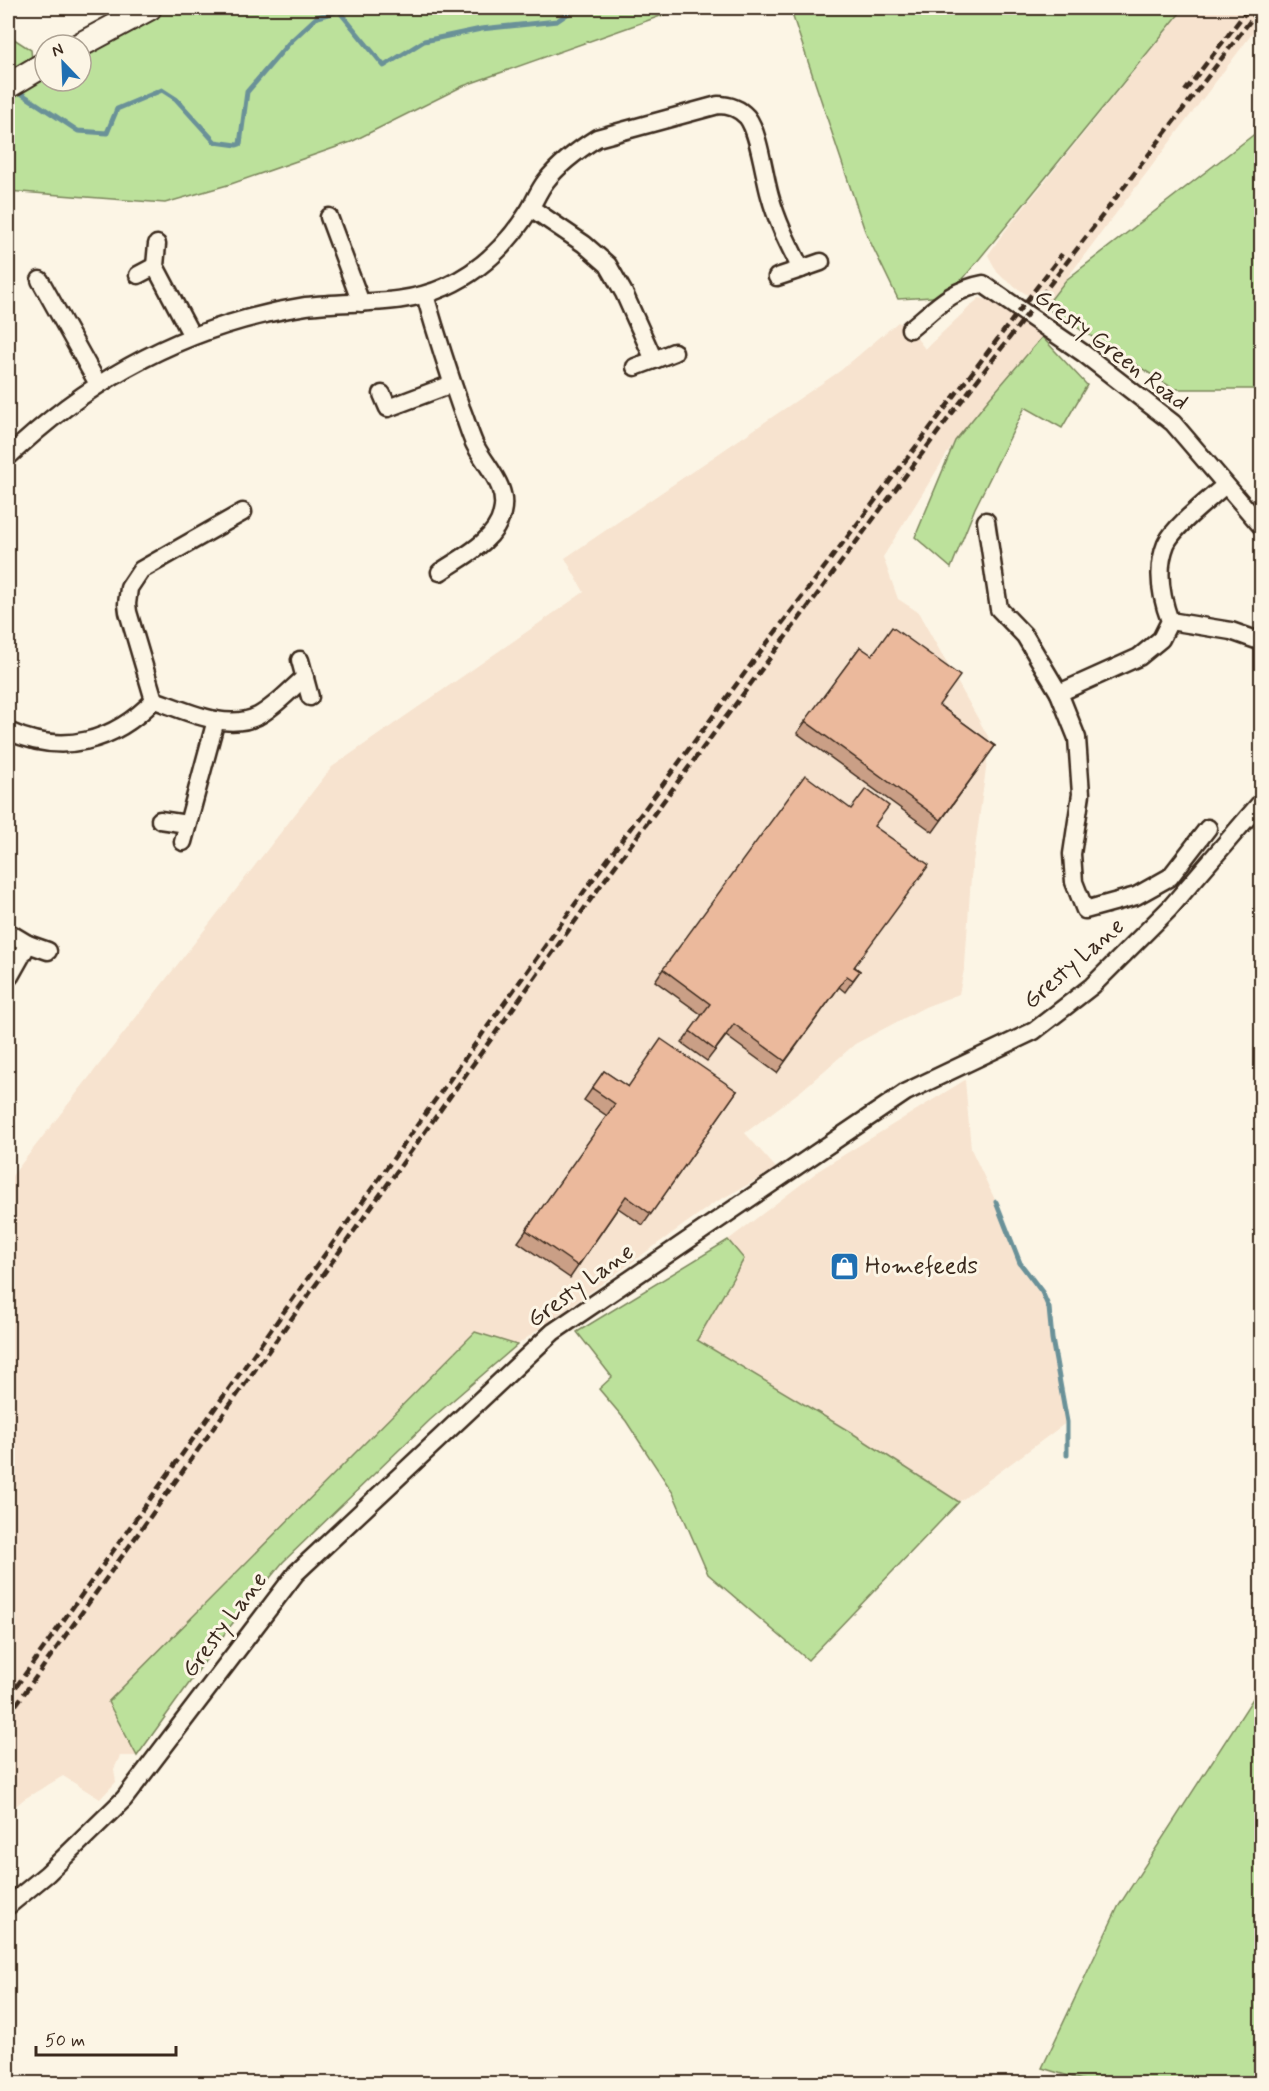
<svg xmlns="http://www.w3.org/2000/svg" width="1269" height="2091" font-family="Mynerve,sans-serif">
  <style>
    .built { fill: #f7e3cf }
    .green { fill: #bce19b; stroke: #7c865c; stroke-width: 1.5 }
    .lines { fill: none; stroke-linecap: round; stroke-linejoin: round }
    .stream { stroke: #6a9198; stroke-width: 5 }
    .street-casing { stroke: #3b2a1e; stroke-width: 21 }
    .secondary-casing { stroke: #3b2a1e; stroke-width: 28 }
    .street { stroke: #fcf5e5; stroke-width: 16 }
    .secondary { stroke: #fcf5e5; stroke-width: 24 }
    .rail { stroke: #3b2a1e; stroke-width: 4.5; stroke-dasharray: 9 4.5; stroke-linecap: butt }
    .wall { fill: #ca9f86; stroke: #3b2a1e; stroke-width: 1.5 }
    .building { fill: #ebb99c; stroke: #3b2a1e; stroke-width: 1.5 }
    .labels { text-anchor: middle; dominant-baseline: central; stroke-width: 6; stroke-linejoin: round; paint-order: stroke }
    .street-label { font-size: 24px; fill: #3b2a1e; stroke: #fcf5e5 }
    .poi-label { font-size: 24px; fill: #3b2a1e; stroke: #fcf5e5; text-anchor: start }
  </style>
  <rect width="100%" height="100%" fill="#fcf5e5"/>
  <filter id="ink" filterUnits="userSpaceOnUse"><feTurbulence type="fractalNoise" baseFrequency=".0167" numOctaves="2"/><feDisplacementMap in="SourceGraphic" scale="12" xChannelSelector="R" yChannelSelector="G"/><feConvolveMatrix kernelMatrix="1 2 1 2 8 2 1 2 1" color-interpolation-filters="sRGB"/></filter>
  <g filter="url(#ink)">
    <!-- built -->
    <g class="built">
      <polygon points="1185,8 1261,8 1261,22 1045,307 1004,279 997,272 988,255 1001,236"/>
      <polygon points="979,298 989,300 1042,337 989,399 955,441 883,557 898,599 918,612 990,740 971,877 965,965 959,994 925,1007 855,1044 802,1090 745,1133 777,1169 714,1203 517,1345 475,1332 109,1702 137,1756 120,1756 114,1769 116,1782 100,1799 63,1776 24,1799 8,1813 8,1181 332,767 584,592 565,558 840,371 898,322 910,329 925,349"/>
      <polygon points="965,1080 971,1149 996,1202 1020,1263 1042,1292 1049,1308 1052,1339 1067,1422 959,1502 852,1433 697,1340 744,1259 728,1240 821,1169"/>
    </g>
    <!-- green -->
    <g class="green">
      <polygon points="149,8 683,8 463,86 351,142 231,184 165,203 8,191 8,35 31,50 33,70 45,65 45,81 81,81 81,45"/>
      <polygon points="790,8 1184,8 949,296 898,299 865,231"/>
      <polygon points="1261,129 1261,389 1174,389 1045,307 1066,280"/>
      <polygon points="1042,337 1087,385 1062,428 1025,407 975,508 951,568 915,537 955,441 989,399"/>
      <polygon points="728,1240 744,1259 697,1340 852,1433 959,1502 808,1660 708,1574 673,1493 626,1421 599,1389 612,1377 577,1332"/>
      <polygon points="475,1332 517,1345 430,1420 283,1562 228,1629 137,1756 108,1702"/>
      <polygon points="1261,1686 1261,2083 1092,2083 1042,2068 1118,1907"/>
    </g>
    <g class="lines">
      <!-- stream -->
      <g class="stream">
        <polyline points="16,90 78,131 107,133 117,109 162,90 176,99 215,142 237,145 240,144 247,92 289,43 317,17 339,11 384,66 424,41 481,29 557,21 576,8"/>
        <polyline points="996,1202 1020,1263 1042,1292 1049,1308 1052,1339 1067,1422 1067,1455"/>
      </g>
      <defs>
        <g id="street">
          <polyline points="531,208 584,244 608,265 624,293 654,360 674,352"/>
          <polyline points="329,217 361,303"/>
          <polyline points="157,244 155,266 192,336"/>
          <polyline points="801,269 821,262"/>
          <polyline points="138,275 155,266"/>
          <polyline points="40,280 98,384"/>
          <path d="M425,295C436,333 448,371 461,408C466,420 469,432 474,443C485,466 509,486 502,513C496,541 462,557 440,572"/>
          <path d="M910,329C935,309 950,290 983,284L1083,353L1173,423L1262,527"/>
          <polyline points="635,367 654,360"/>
          <polyline points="382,394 388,408 452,384"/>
          <path d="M8,457C92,376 190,324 306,306C352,300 401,307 445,287C481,271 509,243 530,209C535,200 539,190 546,181C560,163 578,150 597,138L718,105C729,105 739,108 747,117C759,132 764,176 770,196C777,222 789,245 801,269L777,277"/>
          <path d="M986,521L999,609L1025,636L1059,693L1139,657L1161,639L1170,621C1161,597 1156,569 1166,544C1174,526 1210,499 1225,485"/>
          <polyline points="1170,621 1231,631 1262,642"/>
          <polyline points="300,660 310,697"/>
          <polyline points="1059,693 1077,738 1081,794 1072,854 1074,882 1085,910 1136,896 1170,877 1208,828"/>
          <polyline points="154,700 128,612 127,604 129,588 141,570 243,512"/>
          <path d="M8,731C62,756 114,742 154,700C185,710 226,732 258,716C275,707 290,690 305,677"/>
          <polyline points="160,820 187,824"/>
          <polyline points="183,842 216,720"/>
          <polyline points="8,932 28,944 48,951"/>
          <polyline points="10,976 28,944"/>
          <polyline points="8,1906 47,1874 124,1799 296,1573 553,1332 906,1092 1034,1031 1092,986 1169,909 1262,801"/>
        </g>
        <g id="secondary">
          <polyline points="80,45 149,8"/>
          <polyline points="8,86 45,64"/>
        </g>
      </defs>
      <!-- street casing -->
      <use href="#street" class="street-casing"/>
      <!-- secondary casing -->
      <use href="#secondary" class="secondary-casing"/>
      <!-- street -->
      <use href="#street" class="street"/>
      <!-- secondary -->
      <use href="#secondary" class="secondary"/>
      <!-- rail -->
      <g class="rail">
        <polyline points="1185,91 1249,8"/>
        <polyline points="8,1698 588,886 761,651 1062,254"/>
        <polyline points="8,1716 601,885 950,416 1260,8"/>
      </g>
    </g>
    <!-- wall -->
    <g class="wall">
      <polygon points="860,647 995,746 933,832 797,733"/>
      <polygon points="874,826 855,967 860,971 845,992 839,987 777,1073 726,1036 707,1061 682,1043 702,1015 655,981 663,969"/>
      <polygon points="604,1071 628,1087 737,1091 643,1225 618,1208 570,1278 518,1242 607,1116 584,1100"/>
    </g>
    <!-- building -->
    <g class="building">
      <polygon points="892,627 960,676 939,705 995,746 941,820 805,721 860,647 872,655"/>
      <polygon points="805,775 851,809 866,789 889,806 874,826 929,865 854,967 860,971 853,980 847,976 785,1061 734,1024 715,1050 690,1031 710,1004 663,969"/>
      <polygon points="661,1039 737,1091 651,1214 626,1196 578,1266 526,1230 615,1104 592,1088 604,1071 628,1087"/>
    </g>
  </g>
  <!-- icons -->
  <defs>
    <symbol id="shop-square" viewBox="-11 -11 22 22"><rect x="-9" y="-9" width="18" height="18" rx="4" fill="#1f6fb2" stroke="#fcf5e5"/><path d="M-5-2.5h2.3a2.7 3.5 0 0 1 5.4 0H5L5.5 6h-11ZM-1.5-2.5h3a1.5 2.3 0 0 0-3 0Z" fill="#fff"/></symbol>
  </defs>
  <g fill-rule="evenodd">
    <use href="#shop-square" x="828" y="1250" width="33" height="33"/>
  </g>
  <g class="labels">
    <!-- street labels -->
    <g class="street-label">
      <text transform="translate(1111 350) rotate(37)">Gresty Green Road</text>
      <text transform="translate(1074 964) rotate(-41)">Gresty Lane</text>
      <text transform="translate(581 1286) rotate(-36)">Gresty Lane</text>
      <text transform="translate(225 1625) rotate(-53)">Gresty Lane</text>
    </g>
    <!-- poi labels -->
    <g class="poi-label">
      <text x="865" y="1266">Homefeeds</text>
    </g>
  </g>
  <!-- margin -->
  <rect width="1269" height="2091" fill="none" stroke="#fcf5e5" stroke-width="30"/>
  <rect x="15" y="15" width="1239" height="2061" fill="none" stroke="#3b2a1e" stroke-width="2" filter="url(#ink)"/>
  <!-- north arrow -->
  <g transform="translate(63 63) rotate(337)"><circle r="28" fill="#fcf5e5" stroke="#afa495" stroke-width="1.5"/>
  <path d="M0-4.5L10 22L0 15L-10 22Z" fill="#1f6fb2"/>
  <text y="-9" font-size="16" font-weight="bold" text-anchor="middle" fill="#3b2a1e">N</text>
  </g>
  <!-- scale -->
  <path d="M36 2046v9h140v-9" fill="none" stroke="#3b2a1e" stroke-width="3"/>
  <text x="45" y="2046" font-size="18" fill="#3b2a1e" stroke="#fcf5e5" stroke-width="4.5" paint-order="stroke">50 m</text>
</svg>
